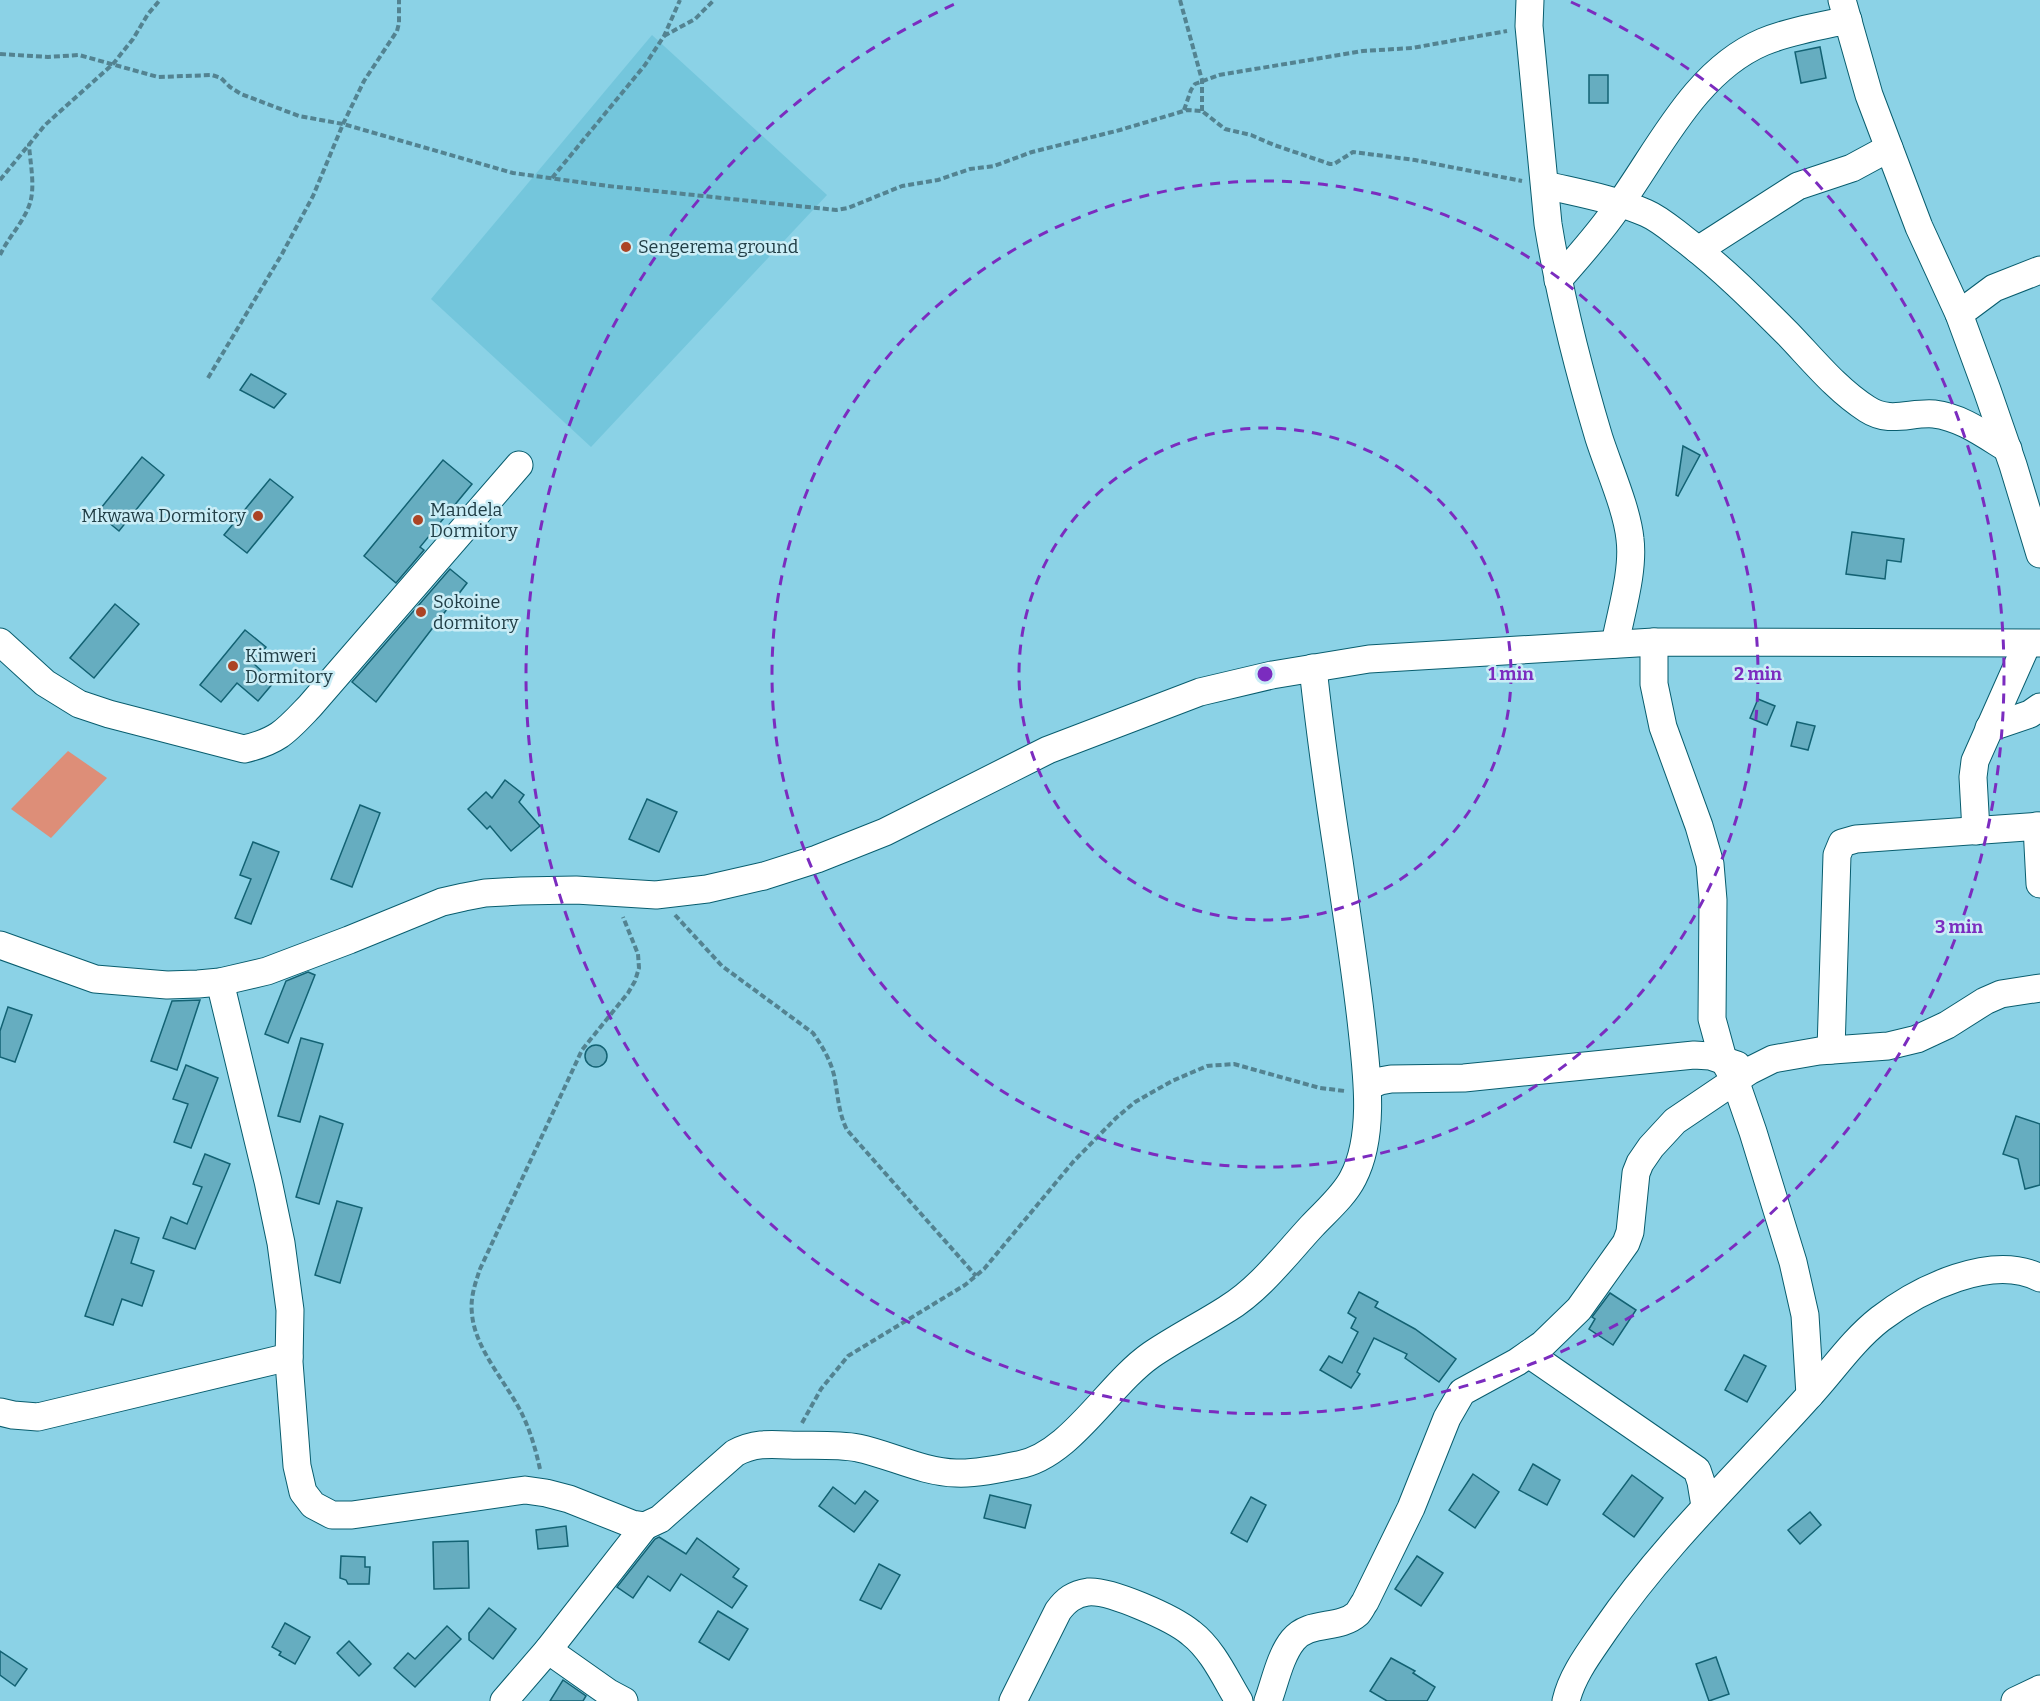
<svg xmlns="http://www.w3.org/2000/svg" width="2040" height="1701" font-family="Bitter,serif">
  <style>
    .built { fill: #74c6dc }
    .green { fill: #dd8e78 }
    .building { fill: #66adc0; stroke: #136273; stroke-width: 1.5 }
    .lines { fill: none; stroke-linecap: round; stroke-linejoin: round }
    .minor-casing { stroke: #085d6e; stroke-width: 29 }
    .path { stroke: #538391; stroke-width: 4; stroke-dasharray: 6 3; stroke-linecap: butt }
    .minor { stroke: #fff; stroke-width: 27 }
    .ring { fill: none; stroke: #7b2cbf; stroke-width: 3; stroke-dasharray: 10 8 }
    .poi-dot { fill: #ac4425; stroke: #caedf6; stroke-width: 2 }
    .labels { text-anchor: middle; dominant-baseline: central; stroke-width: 5; stroke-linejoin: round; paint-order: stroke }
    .poi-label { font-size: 18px; fill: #213e46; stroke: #caedf6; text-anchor: start }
    .centre { fill: #7b2cbf; stroke: #caedf6; stroke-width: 3 }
    .ring-label { font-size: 18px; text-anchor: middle; font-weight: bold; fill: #7b2cbf; stroke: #caedf6; stroke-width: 5; stroke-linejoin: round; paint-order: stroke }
  </style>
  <rect width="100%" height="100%" fill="#8bd2e6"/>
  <!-- built -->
  <polygon class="built" points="652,35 827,195 591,447 431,299"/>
  <!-- green -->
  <polygon class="green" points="68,751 107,778 51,838 11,809"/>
  <!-- building -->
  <g class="building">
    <polygon points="1820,47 1826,78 1801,83 1795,52"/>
    <rect x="1589" y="75" width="19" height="28"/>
    <polygon points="251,374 286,394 274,408 240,390"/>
    <polygon points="1683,446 1700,455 1678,496 1676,495"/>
    <polygon points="142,457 164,475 119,531 97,513"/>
    <polygon points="443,460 472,484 420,547 424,550 396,583 364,556"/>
    <polygon points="270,479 293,497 247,553 224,535"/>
    <polygon points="1852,532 1904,539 1901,562 1887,560 1885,579 1846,574"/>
    <polygon points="450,569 467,583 376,702 352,682"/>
    <polygon points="115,604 139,624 94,678 70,658"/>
    <polygon points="245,630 266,647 253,663 274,682 258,701 237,683 221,702 200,685"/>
    <polygon points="1758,699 1775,706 1767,725 1750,718"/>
    <polygon points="1797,722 1815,726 1808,750 1791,746"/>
    <polygon points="505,780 524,795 519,802 540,826 511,851 490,826 487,829 468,809 486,792 492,798"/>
    <polygon points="647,799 677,812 659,852 629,839"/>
    <polygon points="360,805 380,813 352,887 331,879"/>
    <polygon points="253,842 279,852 251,924 235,918 251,879 240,875"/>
    <polygon points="308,972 315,975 288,1043 265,1034 286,981"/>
    <polygon points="200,1000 177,1070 151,1061 172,1001"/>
    <polygon points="8,1007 32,1015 15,1062 0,1057 0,1031"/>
    <polygon points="301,1038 323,1044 300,1122 278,1116"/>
    <circle cx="596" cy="1056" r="11"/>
    <polygon points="186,1065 218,1078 191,1148 174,1142 188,1104 173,1099"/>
    <polygon points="320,1116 343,1124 319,1204 296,1197"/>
    <polygon points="2016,1116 2040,1124 2040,1185 2025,1189 2018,1159 2003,1154"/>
    <polygon points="205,1154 230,1164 195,1249 163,1238 171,1217 187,1224 202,1187 193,1184"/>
    <polygon points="337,1201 362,1208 340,1283 315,1275"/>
    <polygon points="115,1230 139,1238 131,1263 154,1271 142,1306 122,1299 113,1325 85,1316"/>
    <polygon points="1359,1292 1378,1302 1375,1307 1415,1329 1456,1359 1439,1382 1405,1358 1407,1354 1374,1338 1357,1372 1360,1374 1351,1388 1320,1370 1329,1356 1342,1363 1358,1332 1351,1328 1356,1318 1348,1313"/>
    <polygon points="1610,1293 1636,1310 1613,1345 1589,1329 1595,1319 1592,1317"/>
    <polygon points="1744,1355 1766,1366 1747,1402 1725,1390"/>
    <polygon points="1533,1464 1560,1480 1547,1505 1519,1490"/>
    <polygon points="1473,1474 1499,1492 1475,1528 1449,1510"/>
    <polygon points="1632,1475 1663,1498 1634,1537 1603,1514"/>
    <polygon points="833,1487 855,1504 865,1491 878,1501 854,1532 819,1506"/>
    <polygon points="990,1495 1031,1505 1025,1528 984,1518"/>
    <polygon points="1251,1497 1266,1505 1247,1542 1231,1533"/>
    <polygon points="1810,1512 1821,1525 1800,1544 1788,1530"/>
    <polygon points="566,1526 568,1546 538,1549 536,1530"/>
    <polygon points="659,1537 686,1554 697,1538 739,1569 733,1577 747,1586 732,1608 681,1574 670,1591 648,1576 633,1598 617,1587 655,1539"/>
    <polygon points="468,1541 469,1588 434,1589 433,1542"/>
    <polygon points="341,1556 365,1557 365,1567 370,1567 369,1584 348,1584 346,1580 340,1578"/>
    <polygon points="1417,1556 1443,1573 1421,1606 1395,1589"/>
    <polygon points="879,1564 900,1575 881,1609 860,1600"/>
    <polygon points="489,1608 516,1629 493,1659 469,1640 469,1633"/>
    <polygon points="718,1611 748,1629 729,1660 699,1642"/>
    <polygon points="285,1623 310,1637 295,1664 279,1655 281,1652 272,1647"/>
    <polygon points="447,1626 461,1639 415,1687 394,1668 408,1653 415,1659"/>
    <polygon points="349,1641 371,1664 359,1676 337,1653"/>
    <polygon points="0,1651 27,1669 15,1686 0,1675"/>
    <polygon points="1716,1657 1729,1694 1709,1701 1696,1664"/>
    <polygon points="1391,1658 1415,1671 1413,1673 1435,1687 1427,1701 1387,1701 1370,1691"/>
    <polygon points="563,1680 586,1696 583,1701 550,1701"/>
  </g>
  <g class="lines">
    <defs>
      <g id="minor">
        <path d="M1530,0L1529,26L1548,224C1560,297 1578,368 1599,438C1609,469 1627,509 1630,539C1634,571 1621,612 1615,644"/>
        <polyline points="1842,0 1869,95 1919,227 1959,314 1987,390 2013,465 2040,554"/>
        <path d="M1545,185C1579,193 1614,199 1646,213C1660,219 1672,230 1684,239C1721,267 1755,301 1788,334C1813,360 1837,390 1867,409C1890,424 1910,412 1934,414C1961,417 1985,435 2008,449"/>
        <polyline points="1698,250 1798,186 1852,168 1889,148"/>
        <path d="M1558,280C1579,256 1601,232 1619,205C1660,148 1695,71 1763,42C1790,31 1820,26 1848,20"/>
        <polyline points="1959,314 1994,288 2040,270"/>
        <path d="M0,642L45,683L79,704L109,714L244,749C279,741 287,730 310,706L519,465"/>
        <polyline points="1654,642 1654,684 1663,727 1699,826 1710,864 1713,900 1712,1019 1723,1059 1735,1080 1753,1132 1793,1262 1805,1315 1810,1395"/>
        <polyline points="1989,728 2030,714 2040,707"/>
        <polyline points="2037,826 2040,884"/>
        <polyline points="1976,831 1973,777 1975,761 2027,644"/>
        <polyline points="0,945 95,979 167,985 198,984 220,982 267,971 349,940 442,902 464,897 485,893 521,891 576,890 656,895 707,889 764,876 817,859 885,832 1048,750 1200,692 1272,675 1369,659 1654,642 2040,643"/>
        <path d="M220,982L268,1181L281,1243L290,1310L289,1362L297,1466L303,1492L313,1505L332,1515H352L525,1490L546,1493L569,1499L632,1524L645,1526L660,1519L735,1453C754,1443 769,1444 789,1445C812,1446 836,1444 858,1448C891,1455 922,1472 956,1473C975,1474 999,1469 1018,1465C1070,1456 1108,1385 1151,1355C1176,1338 1202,1325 1227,1309C1260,1289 1286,1254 1312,1226C1326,1211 1344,1196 1353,1178C1375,1136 1367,1075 1362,1029C1356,973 1347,917 1339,861C1329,797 1320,732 1313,668"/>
        <polyline points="1831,1050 1837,855 1842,843 1856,839 2040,826"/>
        <polyline points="1368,1086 1380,1081 1391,1079 1464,1078 1694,1055 1710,1056 1737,1065"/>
        <polyline points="1529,1354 1697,1470 1701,1482 1705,1506"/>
        <polyline points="0,1412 13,1415 38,1417 289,1357"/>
        <polyline points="548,1650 609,1693 624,1701"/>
        <polyline points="504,1701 548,1650 645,1526"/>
        <path d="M1013,1701L1058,1611C1066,1600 1074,1594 1088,1592C1110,1590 1173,1618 1191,1633C1213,1650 1225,1678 1239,1701"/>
        <path d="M1268,1701C1275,1682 1280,1656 1293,1640C1309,1620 1339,1630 1357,1614C1360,1611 1362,1606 1365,1602L1411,1508L1447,1418L1462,1392L1517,1362L1543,1344L1579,1309L1626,1243L1630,1232L1636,1173L1640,1163L1651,1147L1675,1121L1749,1071L1773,1059L1819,1051L1888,1046L1917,1039L1947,1025L1985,1001L2001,994L2040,988"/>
        <path d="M1566,1701C1572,1675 1590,1652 1605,1630C1664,1544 1740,1473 1809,1396C1833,1370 1852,1341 1880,1319C1919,1289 1992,1253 2040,1278"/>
        <polyline points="2015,1701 2040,1689"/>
      </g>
    </defs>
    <!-- minor casing -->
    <use href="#minor" class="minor-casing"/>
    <!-- path -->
    <g class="path">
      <polyline points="1180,0 1202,80 1202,111"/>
      <polyline points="664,36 695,19 714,0"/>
      <polyline points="0,54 48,57 79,55 158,77 212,75 221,78 230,87 241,94 299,116 343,124 513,173 608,186 836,210 848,208 902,186 938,180 970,169 994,166 1032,152 1120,130 1187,110 1202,111 1225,129 1251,135 1274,145 1330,164 1334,164 1353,152 1415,160 1522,181"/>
      <polyline points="1184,110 1191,90 1195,84 1219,75 1363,51 1412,48 1507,31"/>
      <polyline points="552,178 645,65 664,36 680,0"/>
      <polyline points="0,180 45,125 113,64 133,39 148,14 160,0"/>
      <path d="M0,255C8,238 22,224 29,206C36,188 30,163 29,144"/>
      <polyline points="208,378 282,254 313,196 343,124 364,81 397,31 399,23 399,0"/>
      <path d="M675,915L722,966L813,1033C822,1046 830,1059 834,1075C838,1094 838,1112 847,1130L976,1276"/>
      <polyline points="802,1423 821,1389 848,1356 965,1285 984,1269 1073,1162 1116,1118 1135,1102 1172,1081 1207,1066 1234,1064 1320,1088 1345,1091"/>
      <path d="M540,1469C536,1451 531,1433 523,1416C508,1384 475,1350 472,1314C470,1298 475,1284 480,1269L582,1050L628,993L635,981L639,968L638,954L623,917"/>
    </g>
    <!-- minor -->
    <use href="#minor" class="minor"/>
  </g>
  <!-- distance rings -->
  <g class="ring">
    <circle cx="1265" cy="674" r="246"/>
    <circle cx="1265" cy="674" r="493"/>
    <path d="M1571 2A739 739 0 1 1 959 2"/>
  </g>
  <!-- markers -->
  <g class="poi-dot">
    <circle cx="626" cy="247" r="6"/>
    <circle cx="258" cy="516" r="6"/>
    <circle cx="418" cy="520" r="6"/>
    <circle cx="421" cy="612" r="6"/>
    <circle cx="233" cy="666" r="6"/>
  </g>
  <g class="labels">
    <!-- poi labels -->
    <g class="poi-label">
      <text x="638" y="247">Sengerema ground</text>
      <text x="430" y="510">Mandela<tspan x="430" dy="21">Dormitory</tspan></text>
      <text x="246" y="516" text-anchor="end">Mkwawa Dormitory</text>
      <text x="433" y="602">Sokoine<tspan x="433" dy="21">dormitory</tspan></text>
      <text x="245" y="656">Kimweri<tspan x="245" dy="21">Dormitory</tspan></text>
    </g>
  </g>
  <circle cx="1265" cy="674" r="9" class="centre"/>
  <g class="ring-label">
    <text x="1511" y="680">1 min</text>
    <text x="1758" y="680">2 min</text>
    <text x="1959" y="933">3 min</text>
  </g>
</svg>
